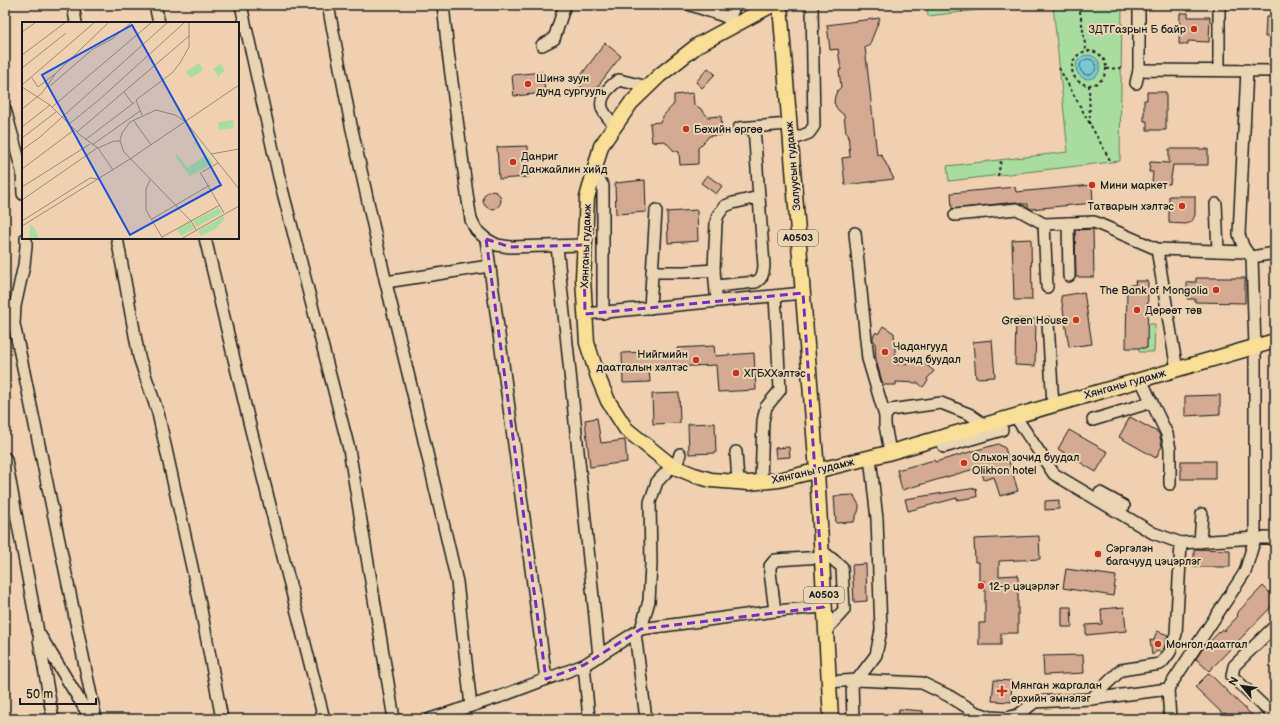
<svg xmlns="http://www.w3.org/2000/svg" width="1280" height="724" font-family="'Balsamiq Sans',sans-serif">
  <style>
    .green { fill: #a9dd9f; stroke: #627c5e }
    .water { fill: #79c9d3; stroke: #54848a }
    .lines { fill: none; stroke-linecap: round; stroke-linejoin: round }
    .shore { stroke: #416165; stroke-width: 1 }
    .building { fill: #d4aa92; stroke: #1c1c1c }
    .minor-casing { stroke: #1c1c1c; stroke-width: 14 }
    .major-casing { stroke: #1c1c1c; stroke-width: 17 }
    .path { stroke: #1c1c1c; stroke-width: 2; stroke-dasharray: 3 3; stroke-linecap: butt }
    .minor { stroke: #e9d5b3; stroke-width: 11 }
    .major { stroke: #f9df96; stroke-width: 14 }
    .marked { fill: none; stroke: #7b2cbf; stroke-width: 3; stroke-dasharray: 8 5; stroke-linejoin: round }
    .poi-dot { fill: #c8321e; stroke: #e9d5b3; stroke-width: 1.5 }
    .labels { text-anchor: middle; dominant-baseline: central; stroke-width: 4; stroke-linejoin: round; paint-order: stroke }
    .shield { fill: #e9d5b3; stroke: #5a5449; stroke-width: 1 }
    .shield-label { font-size: 10px; font-weight: bold; fill: #1c1c1c }
    .poi-label { font-size: 11px; fill: #1c1c1c; stroke: #e9d5b3; text-anchor: start }
    .street-label { font-size: 11px; fill: #1c1c1c; stroke: #e9d5b3 }
    .inset-road { fill: none; stroke: #9b8975; stroke-width: 1 }
    .view { fill: #1d4ed8; fill-opacity: 0.15; stroke: #1d4ed8; stroke-width: 2 }
    .inset-edge { fill: none; stroke: #1c1c1c; stroke-width: 2 }
  </style>
  <rect width="100%" height="100%" fill="#efd1b1"/>
  <filter id="ink" filterUnits="userSpaceOnUse"><feTurbulence type="fractalNoise" baseFrequency=".025" numOctaves="2"/><feDisplacementMap in="SourceGraphic" scale="8" xChannelSelector="R" yChannelSelector="G"/><feConvolveMatrix kernelMatrix="1 2 1 2 8 2 1 2 1" color-interpolation-filters="sRGB"/></filter>
  <g filter="url(#ink)">
    <!-- green -->
    <g class="green">
      <polygon points="927,5 1020,5 928,16"/>
      <polygon points="1053,5 1122,5 1120,161 949,181 947,166 1068,152"/>
      <polygon points="1147,324 1155,324 1154,352 1139,352 1139,348 1147,348"/>
    </g>
    <!-- water -->
    <circle class="water" cx="1088" cy="67" r="12"/>
    <g class="lines">
      <!-- shore -->
      <circle class="shore" cx="1088" cy="67" r="8"/>
    </g>
    <!-- building -->
    <g class="building">
      <polygon points="1180,13 1188,13 1188,17 1210,17 1209,42 1188,41 1188,44 1179,44"/>
      <polygon points="1266,17 1275,17 1275,37 1265,37"/>
      <polygon points="880,18 869,46 865,47 877,155 881,154 894,179 845,185 842,158 850,157 848,133 846,133 844,115 839,111 836,107 834,102 835,96 837,91 841,87 839,70 841,70 838,49 830,50 827,25"/>
      <polygon points="605,43 621,56 591,95 576,82"/>
      <polygon points="708,68 715,74 702,88 696,82"/>
      <polygon points="543,72 545,93 514,96 512,75"/>
      <polygon points="1147,92 1166,92 1166,130 1147,130 1147,121 1144,121 1144,100 1147,100"/>
      <polygon points="693,93 694,105 700,108 708,117 721,116 722,135 709,136 705,141 698,148 698,164 680,165 679,152 673,150 665,141 652,142 650,123 660,122 664,115 674,104 674,95"/>
      <polygon points="528,146 529,177 499,179 497,147"/>
      <polygon points="1169,149 1208,149 1208,165 1173,165 1170,184 1152,183 1153,172 1149,172 1150,162 1169,163"/>
      <polygon points="707,175 722,186 716,194 701,183"/>
      <polygon points="645,180 646,212 616,214 615,183"/>
      <polygon points="1092,185 1093,203 1031,209 1028,207 1028,204 1023,204 1016,202 952,209 951,193 1015,187 1016,192"/>
      <circle cx="492" cy="200" r="9"/>
      <polygon points="1169,196 1195,196 1195,215 1192,221 1186,224 1169,223"/>
      <polygon points="697,210 698,241 668,243 667,212"/>
      <polygon points="1093,229 1094,277 1076,277 1075,230"/>
      <polygon points="1031,239 1032,300 1014,300 1012,240"/>
      <polygon points="1196,278 1245,278 1245,303 1195,302 1195,299 1187,299 1187,282 1196,282"/>
      <polygon points="1135,281 1148,281 1147,348 1126,348 1127,286 1136,284"/>
      <polygon points="1084,292 1092,344 1069,347 1061,296"/>
      <polygon points="1016,319 1036,319 1035,366 1015,365"/>
      <polygon points="883,326 894,333 896,364 924,363 934,371 927,379 928,381 923,387 918,383 896,382 896,385 883,385 876,360 875,342 873,341 873,337 876,332 878,334"/>
      <polygon points="992,340 995,377 976,378 973,342"/>
      <polygon points="714,346 715,356 754,353 756,390 718,392 716,365 649,368 650,382 623,383 622,353 648,352 649,355 678,354 677,348"/>
      <polygon points="679,393 680,423 653,424 652,394"/>
      <polygon points="1220,395 1220,414 1185,416 1185,396"/>
      <polygon points="1130,417 1159,433 1162,446 1156,458 1119,437"/>
      <polygon points="597,418 601,443 625,440 627,462 590,467 585,420"/>
      <polygon points="715,423 716,453 689,454 688,424"/>
      <polygon points="1069,430 1108,452 1096,472 1058,449"/>
      <polygon points="998,444 1005,448 1018,491 1000,496 994,477 984,480 981,467 902,490 897,470 934,460 935,462"/>
      <polygon points="789,447 790,457 776,458 775,448"/>
      <rect x="1181" y="461" width="34" height="18"/>
      <polygon points="976,488 977,497 957,500 957,498 908,511 905,499"/>
      <polygon points="854,495 855,498 859,505 859,508 858,512 855,518 854,522 836,523 834,496"/>
      <polygon points="1059,500 1059,509 1045,510 1045,501"/>
      <polygon points="1039,536 1040,559 999,561 999,576 1018,575 1018,633 1001,633 1001,645 979,645 979,623 985,623 985,581 979,581 979,562 975,562 974,539"/>
      <polygon points="1194,549 1230,550 1230,567 1194,567"/>
      <polygon points="866,564 867,601 854,602 852,565"/>
      <polygon points="1066,569 1116,576 1113,596 1063,588"/>
      <polygon points="1263,586 1275,598 1275,603 1209,671 1196,659 1201,651 1222,629 1224,631 1238,616 1236,614"/>
      <polygon points="1062,607 1071,607 1072,627 1062,627"/>
      <polygon points="1124,607 1126,631 1086,635 1086,625 1102,624 1101,609"/>
      <polygon points="1157,631 1168,635 1164,649 1161,652 1157,651 1152,655 1150,640 1153,641"/>
      <polygon points="1083,655 1084,673 1044,675 1043,656"/>
      <polygon points="1209,673 1229,693 1256,719 1231,719 1225,713 1223,714 1195,687"/>
      <polygon points="994,680 1012,681 1011,702 992,701"/>
      <polygon points="899,709 923,711 923,719 898,719"/>
    </g>
    <g class="lines">
      <defs>
        <g id="minor">
          <polyline points="73,5 76,23"/>
          <polyline points="155,5 159,23"/>
          <polyline points="241,5 279,177 349,449 394,719"/>
          <polyline points="328,5 351,125 385,279 416,406 457,582 471,706"/>
          <polyline points="443,5 448,52 467,194 471,220 476,230 486,239 497,245 510,247 584,245"/>
          <polyline points="691,5 724,16 729,19 735,26"/>
          <polyline points="1139,5 1139,70"/>
          <polyline points="729,19 735,5"/>
          <polyline points="542,45 554,39 565,5"/>
          <polyline points="1219,70 1219,5"/>
          <polyline points="1136,83 1139,70 1275,71"/>
          <polyline points="5,109 22,171 23,194"/>
          <path d="M615,126C611,121 604,114 602,108C599,96 611,85 619,80L648,87"/>
          <polyline points="739,128 789,124"/>
          <polyline points="791,140 809,133 814,126 812,5"/>
          <polyline points="593,176 599,180 603,186 603,313"/>
          <polyline points="1216,204 1218,251"/>
          <polyline points="955,215 1017,209 1044,224 1094,222 1157,249 1246,252"/>
          <polyline points="1068,223 1069,276"/>
          <polyline points="1044,224 1047,287"/>
          <polyline points="855,233 868,359 885,416"/>
          <polyline points="26,238 26,246 24,265 15,306 14,324 96,719"/>
          <polyline points="117,238 139,357 158,413 199,599 222,719"/>
          <polyline points="205,238 251,430 324,719"/>
          <polyline points="486,239 546,679"/>
          <polyline points="557,246 599,656"/>
          <polyline points="1157,249 1177,370"/>
          <polyline points="1252,257 1275,253"/>
          <polyline points="714,270 716,223 718,215 725,206 733,203 759,197 754,127"/>
          <polyline points="652,272 685,272 714,270 716,293"/>
          <polyline points="386,282 489,266"/>
          <path d="M716,286L756,282C763,278 763,273 764,266L759,197"/>
          <polyline points="650,308 656,210"/>
          <polyline points="585,314 803,293"/>
          <polyline points="1048,323 1053,405"/>
          <polyline points="1141,380 1167,434 1170,449 1170,484"/>
          <polyline points="1015,416 1054,474 1153,533 1181,543 1255,538 1275,538"/>
          <polyline points="1093,420 1152,402"/>
          <polyline points="941,437 944,447 1002,430 1000,420"/>
          <polyline points="736,452 738,482"/>
          <polyline points="890,452 885,425 885,416 890,410 941,403 969,414 985,425"/>
          <polyline points="5,458 6,460 38,632 91,719"/>
          <polyline points="676,467 680,454"/>
          <polyline points="761,482 763,421 766,407 780,390 775,296"/>
          <polyline points="1100,493 1124,506"/>
          <polyline points="1200,542 1202,514"/>
          <polyline points="821,550 842,567 844,610 826,630"/>
          <polyline points="775,611 770,572 770,566 775,560 822,557"/>
          <polyline points="1275,626 1234,666 1232,676 1275,717"/>
          <polyline points="641,629 649,601 651,564 650,502 657,482 672,466"/>
          <polyline points="635,633 646,719"/>
          <polyline points="39,639 53,719"/>
          <polyline points="584,665 589,719"/>
          <polyline points="857,680 876,655 881,630 877,519 870,457"/>
          <polyline points="852,681 853,719"/>
          <polyline points="828,682 857,680 922,683 949,696 975,712 990,717 1006,718 1018,715 1035,702 1091,699 1168,689"/>
          <polyline points="1091,699 1121,670 1160,664 1164,660 1170,652 1176,634 1181,543"/>
          <polyline points="430,719 499,697 584,665 641,629 775,611 824,607"/>
          <path d="M1170,719L1168,689L1245,572L1255,538V347L1252,257C1244,251 1242,244 1239,234L1247,70"/>
        </g>
        <g id="major">
          <polyline points="772,5 698,45 660,75 631,103 601,146 587,198 583,279 587,343 598,377 608,401 626,429 672,466 694,475 711,480 749,483 779,480 884,454 1275,341"/>
          <polyline points="780,5 817,471 831,719"/>
        </g>
      </defs>
      <!-- minor casing -->
      <use href="#minor" class="minor-casing"/>
      <!-- major casing -->
      <use href="#major" class="major-casing"/>
      <!-- path -->
      <g class="path">
        <polyline points="961,5 962,12"/>
        <polyline points="1079,5 1086,50"/>
        <circle cx="1089" cy="68" r="17"/>
        <polyline points="1059,68 1111,162"/>
        <polyline points="1106,69 1121,68"/>
        <polyline points="1089,85 1090,124"/>
        <polyline points="998,176 1001,160"/>
      </g>
      <!-- minor -->
      <use href="#minor" class="minor"/>
      <!-- major -->
      <use href="#major" class="major"/>
    </g>
  </g>
  <!-- marked area -->
  <path class="marked" d="M486,239L510,247L584,245L585,314L803,293L824,607L641,629L584,665L546,679Z"/>
  <!-- markers -->
  <g class="poi-dot">
    <circle cx="1194" cy="29" r="4"/>
    <circle cx="528" cy="84" r="4"/>
    <circle cx="686" cy="129" r="4"/>
    <circle cx="513" cy="162" r="4"/>
    <circle cx="1092" cy="185" r="4"/>
    <circle cx="1182" cy="206" r="4"/>
    <circle cx="1216" cy="290" r="4"/>
    <circle cx="1137" cy="310" r="4"/>
    <circle cx="1076" cy="320" r="4"/>
    <circle cx="885" cy="352" r="4"/>
    <circle cx="696" cy="360" r="4"/>
    <circle cx="736" cy="373" r="4"/>
    <circle cx="964" cy="463" r="4"/>
    <circle cx="1098" cy="554" r="4"/>
    <circle cx="981" cy="586" r="4"/>
    <circle cx="1158" cy="644" r="4"/>
    <path d="M1000 685h4v4h4v4h-4v4h-4v-4h-4v-4h4z"/>
  </g>
  <g class="labels">
    <!-- shield labels -->
    <g class="shield">
      <rect x="778" y="230" width="40" height="16" rx="3"/>
      <rect x="804" y="587" width="40" height="16" rx="3"/>
    </g>
    <g class="shield-label">
      <text x="798" y="238">A0503</text>
      <text x="824" y="595">A0503</text>
    </g>
    <!-- poi labels -->
    <g class="poi-label">
      <text x="1186" y="29" text-anchor="end">ЗДТГазрын Б байр</text>
      <text x="536" y="78">Шинэ зуун<tspan x="536" dy="13">дунд сургууль</tspan></text>
      <text x="694" y="129">Бөхийн өргөө</text>
      <text x="521" y="156">Данриг<tspan x="521" dy="13">Данжайлин хийд</tspan></text>
      <text x="1100" y="185">Мини маркет</text>
      <text x="1174" y="206" text-anchor="end">Татварын хэлтэс</text>
      <text x="1208" y="290" text-anchor="end">The Bank of Mongolia</text>
      <text x="1145" y="310">Дөрөөт төв</text>
      <text x="1068" y="320" text-anchor="end">Green House</text>
      <text x="893" y="346">Чадангууд<tspan x="893" dy="13">зочид буудал</tspan></text>
      <text x="688" y="354" text-anchor="end">Нийгмийн<tspan x="688" dy="13">даатгалын хэлтэс</tspan></text>
      <text x="744" y="373">ХГБХХэлтэс</text>
      <text x="972" y="457">Ольхон зочид буудал<tspan x="972" dy="13">Olikhon hotel</tspan></text>
      <text x="1106" y="548">Сэргэлэн<tspan x="1106" dy="13">багачууд цэцэрлэг</tspan></text>
      <text x="989" y="586">12-р цэцэрлэг</text>
      <text x="1166" y="644">Монгол даатгал</text>
      <text x="1011" y="685">Мянган жаргалан<tspan x="1011" dy="13">өрхийн эмнэлэг</tspan></text>
    </g>
    <!-- street labels -->
    <g class="street-label">
      <text transform="translate(793 166) rotate(-95)">Залуусын гудамж</text>
      <text transform="translate(586 246) rotate(-88)">Хянганы гудамж</text>
      <text transform="translate(1125 384) rotate(-16)">Хянганы гудамж</text>
      <text transform="translate(813 471) rotate(-13)">Хянганы гудамж</text>
    </g>
  </g>
  <!-- overview -->
  <g transform="translate(22 22)">
    <rect width="217" height="217" fill="#efd1b1"/>
    <path d="M177,41L181,48L169,56L164,50ZM198,42L203,49L197,53L198,57L191,47ZM211,98L212,106L197,108L196,100ZM174,118L191,141L168,154L153,134L155,132L165,146L183,134L172,120ZM197,186L200,191L174,205L171,199ZM202,194L203,196L195,206L179,214L176,209ZM168,200L172,207L159,214L155,207ZM8,203L13,206L17,217H7Z" fill="#a9dd9f"/>
    <path class="inset-road" d="M0,10L14,0M0,33L44,0M0,46L44,11M10,56L16,65L33,52M0,63L73,0M28,64L71,27L90,17L110,0M0,65L28,83L58,113L76,126L91,148M102,70L111,82M30,85L130,0M0,87L20,71L34,51L87,0M120,93L114,78L150,51L158,41L167,25V0M112,99L129,123M46,103L78,77L163,0M0,105L28,83M55,110L167,14M0,116L34,90M63,118L113,80M70,123L118,89M76,126L92,119H98M0,128L18,115L146,0M189,132L217,127M0,147L52,108M178,150L202,191M180,150L196,141M128,158L124,167V188L141,217M0,165L68,122M0,178L75,126M130,197L188,163M0,199L68,156L76,157M0,204L108,137L217,63M174,208L169,199L102,130L98,119L100,111L108,100L134,88L153,93L164,100L217,167M140,215L198,183M159,217L217,184"/>
    <path class="view" d="M110,3L199,163L108,213L20,53Z"/>
    <rect width="217" height="217" class="inset-edge"/>
  </g>
  <!-- margin -->
  <rect width="1280" height="724" fill="none" stroke="#e9d5b3" stroke-width="20"/>
  <rect x="10" y="10" width="1260" height="704" fill="none" stroke="#1c1c1c" stroke-width="1.5" filter="url(#ink)"/>
  <!-- north arrow -->
  <g transform="translate(1242 686) rotate(299)" stroke="#e9d5b3" stroke-width="3" paint-order="stroke">
  <path d="M0-3L7 15L0 10L-7 15Z" fill="#1c1c1c"/>
  <text y="-6" font-size="11" font-weight="bold" text-anchor="middle" fill="#1c1c1c">N</text>
  </g>
  <!-- scale -->
  <path d="M20 698v6h76v-6" fill="none" stroke="#1c1c1c" stroke-width="2"/>
  <text x="26" y="698" font-size="12" fill="#1c1c1c" stroke="#e9d5b3" stroke-width="3" paint-order="stroke">50 m</text>
</svg>
